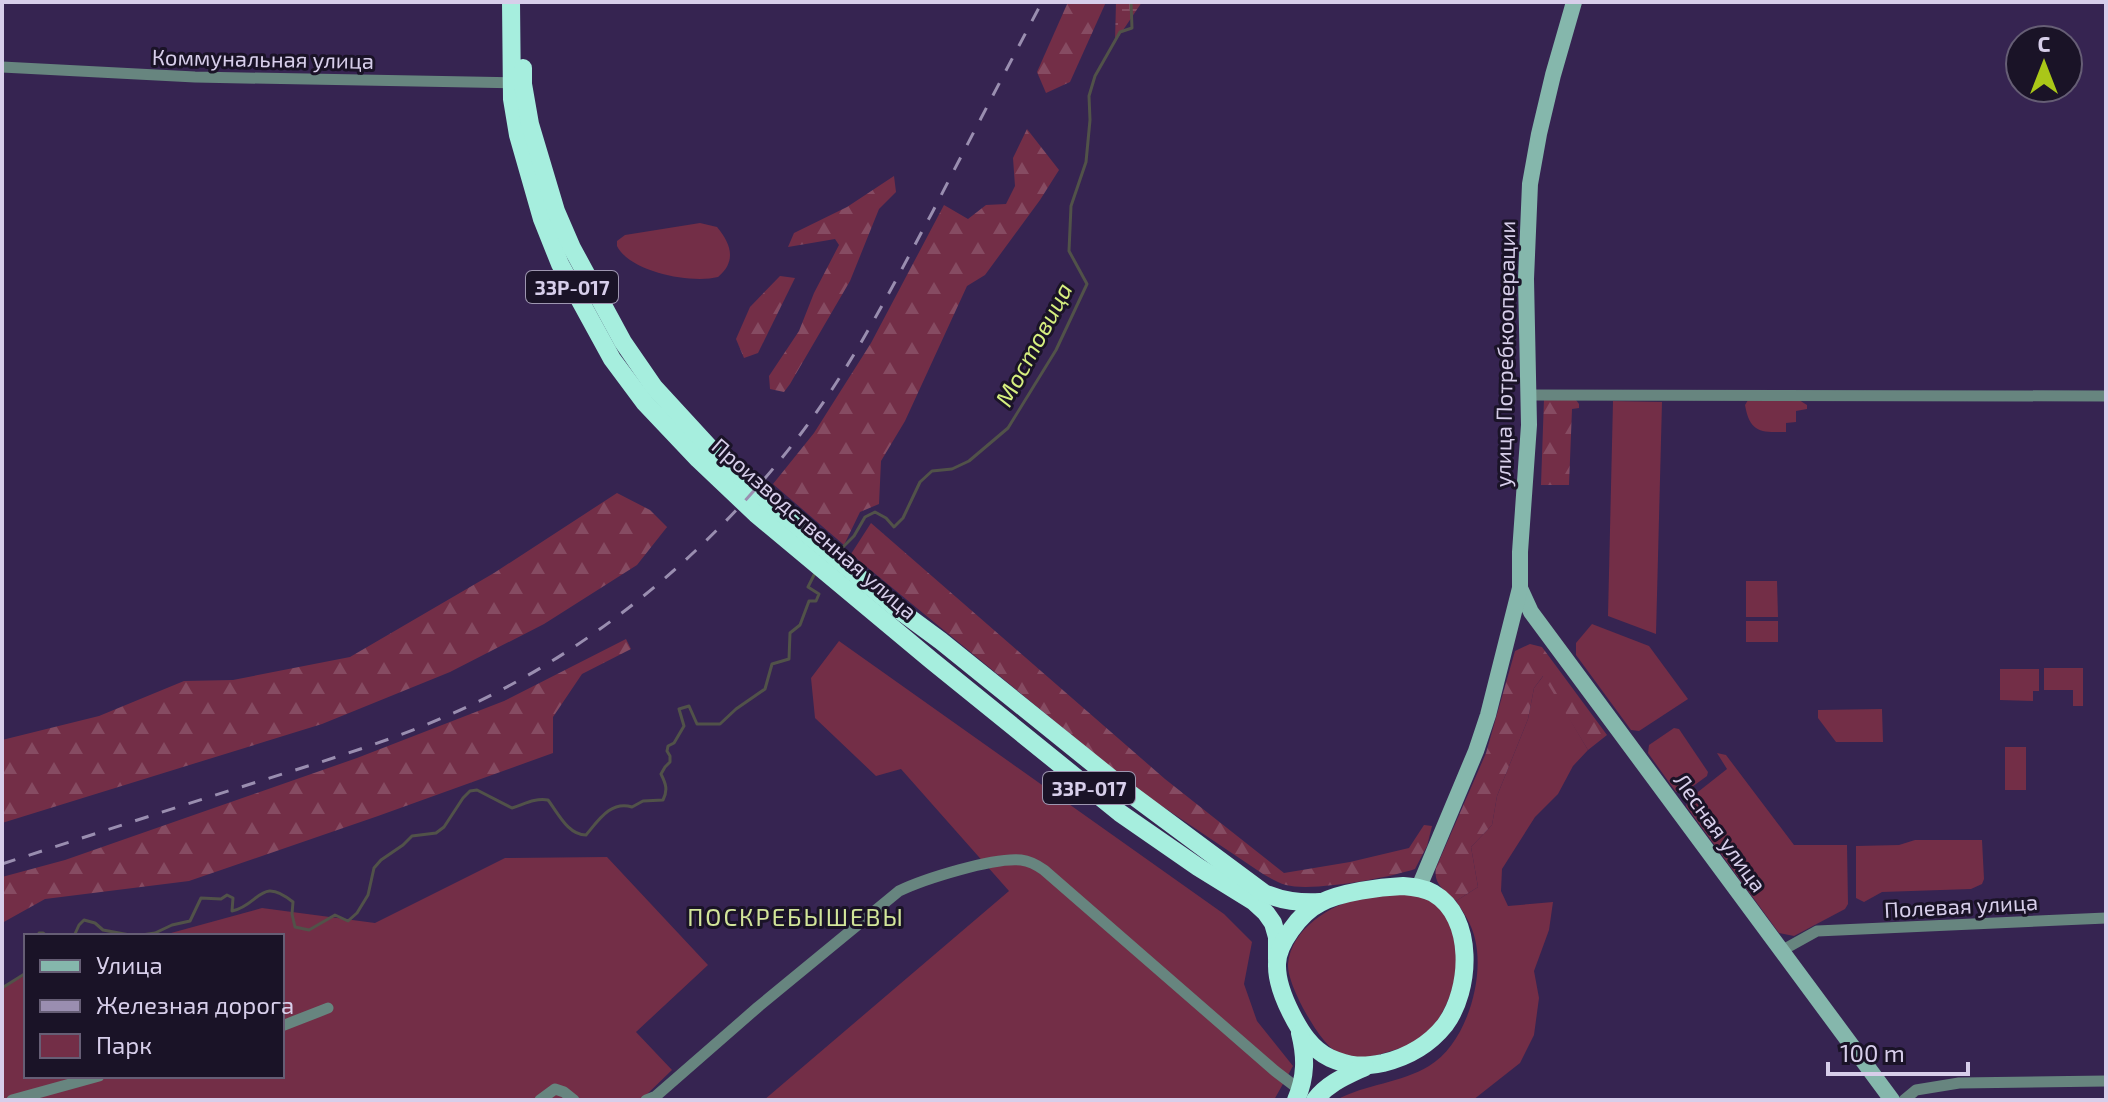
<svg xmlns="http://www.w3.org/2000/svg" width="2108" height="1102" font-family="'Exo 2',sans-serif">
  <style>
    .green { fill: #732e47 }
    .forest { fill: url(#forest-firs) }
    .wetland { fill: url(#wetland-marsh) }
    .lines { fill: none; stroke-linecap: round; stroke-linejoin: round }
    .stream { stroke: #515249; stroke-width: 3 }
    .minor { stroke: #67857f; stroke-width: 11 }
    .secondary { stroke: #85b7ac; stroke-width: 16 }
    .trunk { stroke: #a6eede; stroke-width: 18 }
    .rail { stroke: #9a8eb0; stroke-width: 3; stroke-dasharray: 14 14; stroke-linecap: butt }
    .labels { text-anchor: middle; dominant-baseline: central; stroke-width: 6; stroke-linejoin: round; paint-order: stroke }
    .shield { fill: #1a1327; stroke: #9e96b0; stroke-width: 2 }
    .shield-label { font-size: 20px; font-weight: bold; fill: #d7ceea }
    .street-label { font-size: 22px; fill: #d7ceea; stroke: #1a1327 }
    .water-label { font-size: 24px; font-style: italic; fill: #d6ef7f; stroke: #1a1327 }
    .neighbourhood-label { font-size: 24px; letter-spacing: 2px; fill: #d2e599; stroke: #1a1327 }
  </style>
  <defs>
    <pattern id="forest-firs" width="22" height="20" patternUnits="userSpaceOnUse" patternTransform="scale(2)"><rect width="22" height="20" fill="#732e47"/><path d="M5 1l3.5 6h-7zM16 11l3.5 6h-7z" fill="#864b62"/></pattern>
    <pattern id="wetland-marsh" width="20" height="14" patternUnits="userSpaceOnUse" patternTransform="scale(2)"><rect width="20" height="14" fill="#732e47"/><path d="M1 5h8M5 5V1M11 12h8M15 12V8" fill="none" stroke="#864b62"/></pattern>
  </defs>
  <rect width="100%" height="100%" fill="#362451"/>
  <!-- green -->
  <g class="green">
    <path d="M700,223L717,227C731,244 737,261 718,277C691,284 630,272 617,246V241L625,235Z"/>
    <path d="M1748,400H1799L1807,405V409L1796,411V422L1786,423V432C1762,432 1750,434 1745,405Z"/>
    <polygon points="1613,401 1662,402 1656,634 1608,616"/>
    <polygon points="1746,581 1777,581 1778,617 1746,617"/>
    <rect x="1746" y="621" width="32" height="21"/>
    <polygon points="1592,624 1649,646 1688,699 1639,731 1631,730 1576,655 1576,643"/>
    <polygon points="839,641 1224,914 1252,942 1244,984 1257,1021 1293,1066 1274,1100 764,1100 1009,891 901,769 876,776 815,718 811,678"/>
    <polygon points="2044,668 2083,668 2083,706 2073,706 2073,690 2044,690"/>
    <polygon points="2000,669 2039,669 2039,691 2033,691 2033,701 2000,700"/>
    <path d="M1544,675L1588,750L1573,766L1558,794L1535,817L1502,869L1501,891L1508,906L1553,902L1549,930L1534,971L1539,998L1534,1035L1520,1063L1473,1100H1336C1366,1084 1401,1083 1429,1066C1466,1044 1485,979 1475,939C1472,925 1464,913 1456,901L1478,887L1471,847L1492,825L1497,796L1528,719L1534,688Z"/>
    <polygon points="1882,709 1883,742 1836,742 1818,718 1818,710"/>
    <polygon points="1674,728 1679,729 1708,772 1707,776 1685,792 1676,792 1648,753 1649,745"/>
    <rect x="2005" y="747" width="21" height="43"/>
    <polygon points="1717,753 1726,755 1794,845 1847,845 1848,904 1845,909 1794,936 1779,933 1686,806 1689,799 1727,769"/>
    <polygon points="1915,840 1982,840 1984,879 1982,884 1971,889 1882,892 1864,902 1856,898 1856,846 1899,845"/>
    <polygon points="607,857 708,965 636,1032 672,1070 641,1100 2,1100 2,987 26,975 26,1076 282,1076 282,936 160,936 262,908 375,923 505,858"/>
    <path d="M1415,894C1425,897 1434,901 1441,909C1449,919 1458,942 1458,955C1459,979 1443,1022 1423,1037C1412,1045 1398,1049 1384,1053C1352,1063 1336,1059 1317,1031C1307,1017 1287,981 1288,964C1291,929 1330,905 1361,898C1378,894 1398,895 1415,894Z"/>
  </g>
  <!-- forest -->
  <g class="forest">
    <polygon points="1068,2 1106,2 1070,82 1046,93 1037,72"/>
    <polygon points="1027,129 1059,170 1040,200 985,275 967,286 905,421 881,461 879,504 860,512 844,545 773,484 814,433 871,343 944,205 968,219 986,205 1006,204 1015,186 1013,158"/>
    <polygon points="894,176 896,192 879,209 850,281 790,384 784,392 770,389 769,376 799,331 814,293 839,245 835,239 788,247 794,233 847,207"/>
    <polygon points="780,276 795,278 758,353 744,358 736,339 750,307"/>
    <polygon points="1544,399 1576,400 1579,404 1579,408 1572,409 1569,485 1541,485"/>
    <polygon points="617,493 650,510 667,527 637,565 544,624 450,672 322,724 2,823 2,740 99,716 184,681 233,680 350,657 494,573"/>
    <path d="M871,523L1165,779L1284,873L1350,862L1409,848L1424,825L1432,826L1427,846L1415,869C1388,878 1312,892 1286,885C1278,883 1270,878 1263,874L1141,792L851,554Z"/>
    <polygon points="626,639 631,649 582,674 553,717 553,753 378,816 189,881 45,899 2,923 2,877 65,860 357,758 504,701"/>
    <path d="M1530,644L1542,647L1607,735L1588,750L1543,676L1534,688L1528,719L1497,796L1492,825L1471,847L1478,887L1456,901C1444,890 1433,884 1436,868L1486,753L1515,651Z"/>
  </g>
  <!-- wetland -->
  <polygon class="wetland" points="1116,2 1142,2 1115,42"/>
  <g class="lines">
    <!-- stream -->
    <g class="stream">
      <polyline points="838,552 854,536 865,517 875,512 886,518 894,527 903,518 920,482 932,471 952,469 969,461 1008,428 1056,350 1087,284 1069,251 1071,206 1086,162 1090,120 1089,96 1095,76 1120,32 1132,28 1131,2"/>
      <polyline points="39,936 39,933 43,933 47,936"/>
      <path d="M74,936L79,925L84,920L95,923L103,930L135,936L155,933L172,925L190,921L201,898L221,899L227,895L233,898L232,911C260,905 260,875 293,902L292,914L295,927L309,930L335,915L348,921L357,913L368,895L374,868L381,860L403,845L412,836L436,833L444,827L463,798L470,791L477,790L512,808C525,804 534,798 548,800C558,813 568,835 586,835C598,821 611,800 632,807L643,801L663,800C668,790 666,784 661,774L665,767L670,762V756L667,751L668,746L674,743L684,726L679,709L689,706L697,724H720L736,709L765,689L772,664L789,659L790,633L800,625L809,601H816L819,594L808,587L815,573"/>
      <polyline points="2,988 26,973"/>
    </g>
    <!-- minor -->
    <g class="minor">
      <polyline points="2,67 195,77 517,83"/>
      <polyline points="1529,395 2106,396"/>
      <polyline points="1781,951 1817,931 2106,918"/>
      <polyline points="282,1026 328,1008"/>
      <polyline points="12,1100 99,1076"/>
      <polyline points="540,1100 555,1089 564,1092 574,1100"/>
      <path d="M646,1100L656,1096L758,1007L899,891C924,879 994,857 1021,860C1029,861 1037,865 1044,870L1275,1071L1300,1090"/>
      <polyline points="1904,1100 1916,1090 1959,1083 2106,1081"/>
    </g>
    <!-- secondary -->
    <g class="secondary">
      <polyline points="1520,588 1531,612 1892,1100"/>
      <polyline points="1419,887 1476,751 1488,715 1520,588 1520,552 1529,425 1526,279 1530,184 1539,134 1553,75 1574,2"/>
    </g>
    <!-- trunk -->
    <g class="trunk">
      <polyline points="511,2 512,99 518,135 542,219 560,264 612,359 644,402 698,459 756,514 931,660 1120,813 1198,867 1253,901 1266,913 1273,923 1277,937 1277,959"/>
      <path d="M523,68V84L530,124L556,211L572,248L623,342L654,387L711,449L766,500L895,607L941,641L1132,795L1264,893C1283,901 1299,903 1320,902"/>
      <path d="M1403,886C1414,887 1424,888 1433,893C1475,917 1471,990 1445,1025C1429,1045 1408,1057 1383,1063C1363,1067 1350,1067 1330,1058C1311,1049 1300,1031 1291,1013C1284,999 1277,982 1277,966C1276,945 1301,912 1320,903C1341,892 1380,887 1403,886Z"/>
      <path d="M1296,1100C1306,1077 1306,1057 1300,1033"/>
      <path d="M1315,1100C1328,1083 1346,1076 1365,1067"/>
    </g>
    <!-- rail -->
    <path class="rail" d="M2,864C88,836 174,808 260,781C324,761 388,742 449,715C599,650 736,532 827,397C867,337 899,274 933,211C969,141 1005,72 1042,2"/>
  </g>
  <g class="labels">
    <!-- shield labels -->
    <g class="shield">
      <rect x="526" y="271" width="92" height="32" rx="6"/>
      <rect x="1043" y="772" width="92" height="32" rx="6"/>
    </g>
    <g class="shield-label">
      <text x="572" y="287">33Р-017</text>
      <text x="1089" y="788">33Р-017</text>
    </g>
    <!-- street labels -->
    <g class="street-label">
      <text transform="translate(263 58) rotate(1)">Коммунальная улица</text>
      <text transform="translate(1504 354) rotate(-89)">улица Потребкооперации</text>
      <text transform="translate(815 528) rotate(41)">Производственная улица</text>
      <text transform="translate(1721 832) rotate(54)">Лесная улица</text>
      <text transform="translate(1961 905) rotate(-3)">Полевая улица</text>
    </g>
    <!-- water labels -->
    <g class="water-label">
      <text transform="translate(1033 344) rotate(-62)">Мостовица</text>
    </g>
    <!-- neighbourhood labels -->
    <g class="neighbourhood-label">
      <text x="796" y="916">ПОСКРЕБЫШЕВЫ</text>
    </g>
  </g>
  <!-- border -->
  <rect width="2108" height="1102" fill="none" stroke="#d7ceea" stroke-width="8"/>
  <!-- legend -->
  <rect x="24" y="934" width="260" height="144" fill="#1a1327" stroke="#665e75" stroke-width="2"/>
  <rect x="40" y="960" width="40" height="12" fill="#85b7ac" stroke="#665e75" stroke-width="2"/>
  <text x="96" y="974" font-size="24" fill="#d7ceea">Улица</text>
  <rect x="40" y="1000" width="40" height="12" fill="#9a8eb0" stroke="#665e75" stroke-width="2"/>
  <text x="96" y="1014" font-size="24" fill="#d7ceea">Железная дорога</text>
  <rect x="40" y="1034" width="40" height="24" fill="#732e47" stroke="#665e75" stroke-width="2"/>
  <text x="96" y="1054" font-size="24" fill="#d7ceea">Парк</text>
  <!-- north arrow -->
  <g transform="translate(2044 64)"><circle r="38" fill="#1a1327" stroke="#665e75" stroke-width="2"/>
  <path d="M0-6L14 30L0 20L-14 30Z" fill="#aac718"/>
  <text y="-12" font-size="22" font-weight="bold" text-anchor="middle" fill="#d7ceea">С</text>
  </g>
  <!-- scale -->
  <path d="M1828 1062v12h140v-12" fill="none" stroke="#d7ceea" stroke-width="4"/>
  <text x="1840" y="1062" font-size="24" fill="#d7ceea" stroke="#1a1327" stroke-width="6" paint-order="stroke">100 m</text>
</svg>
